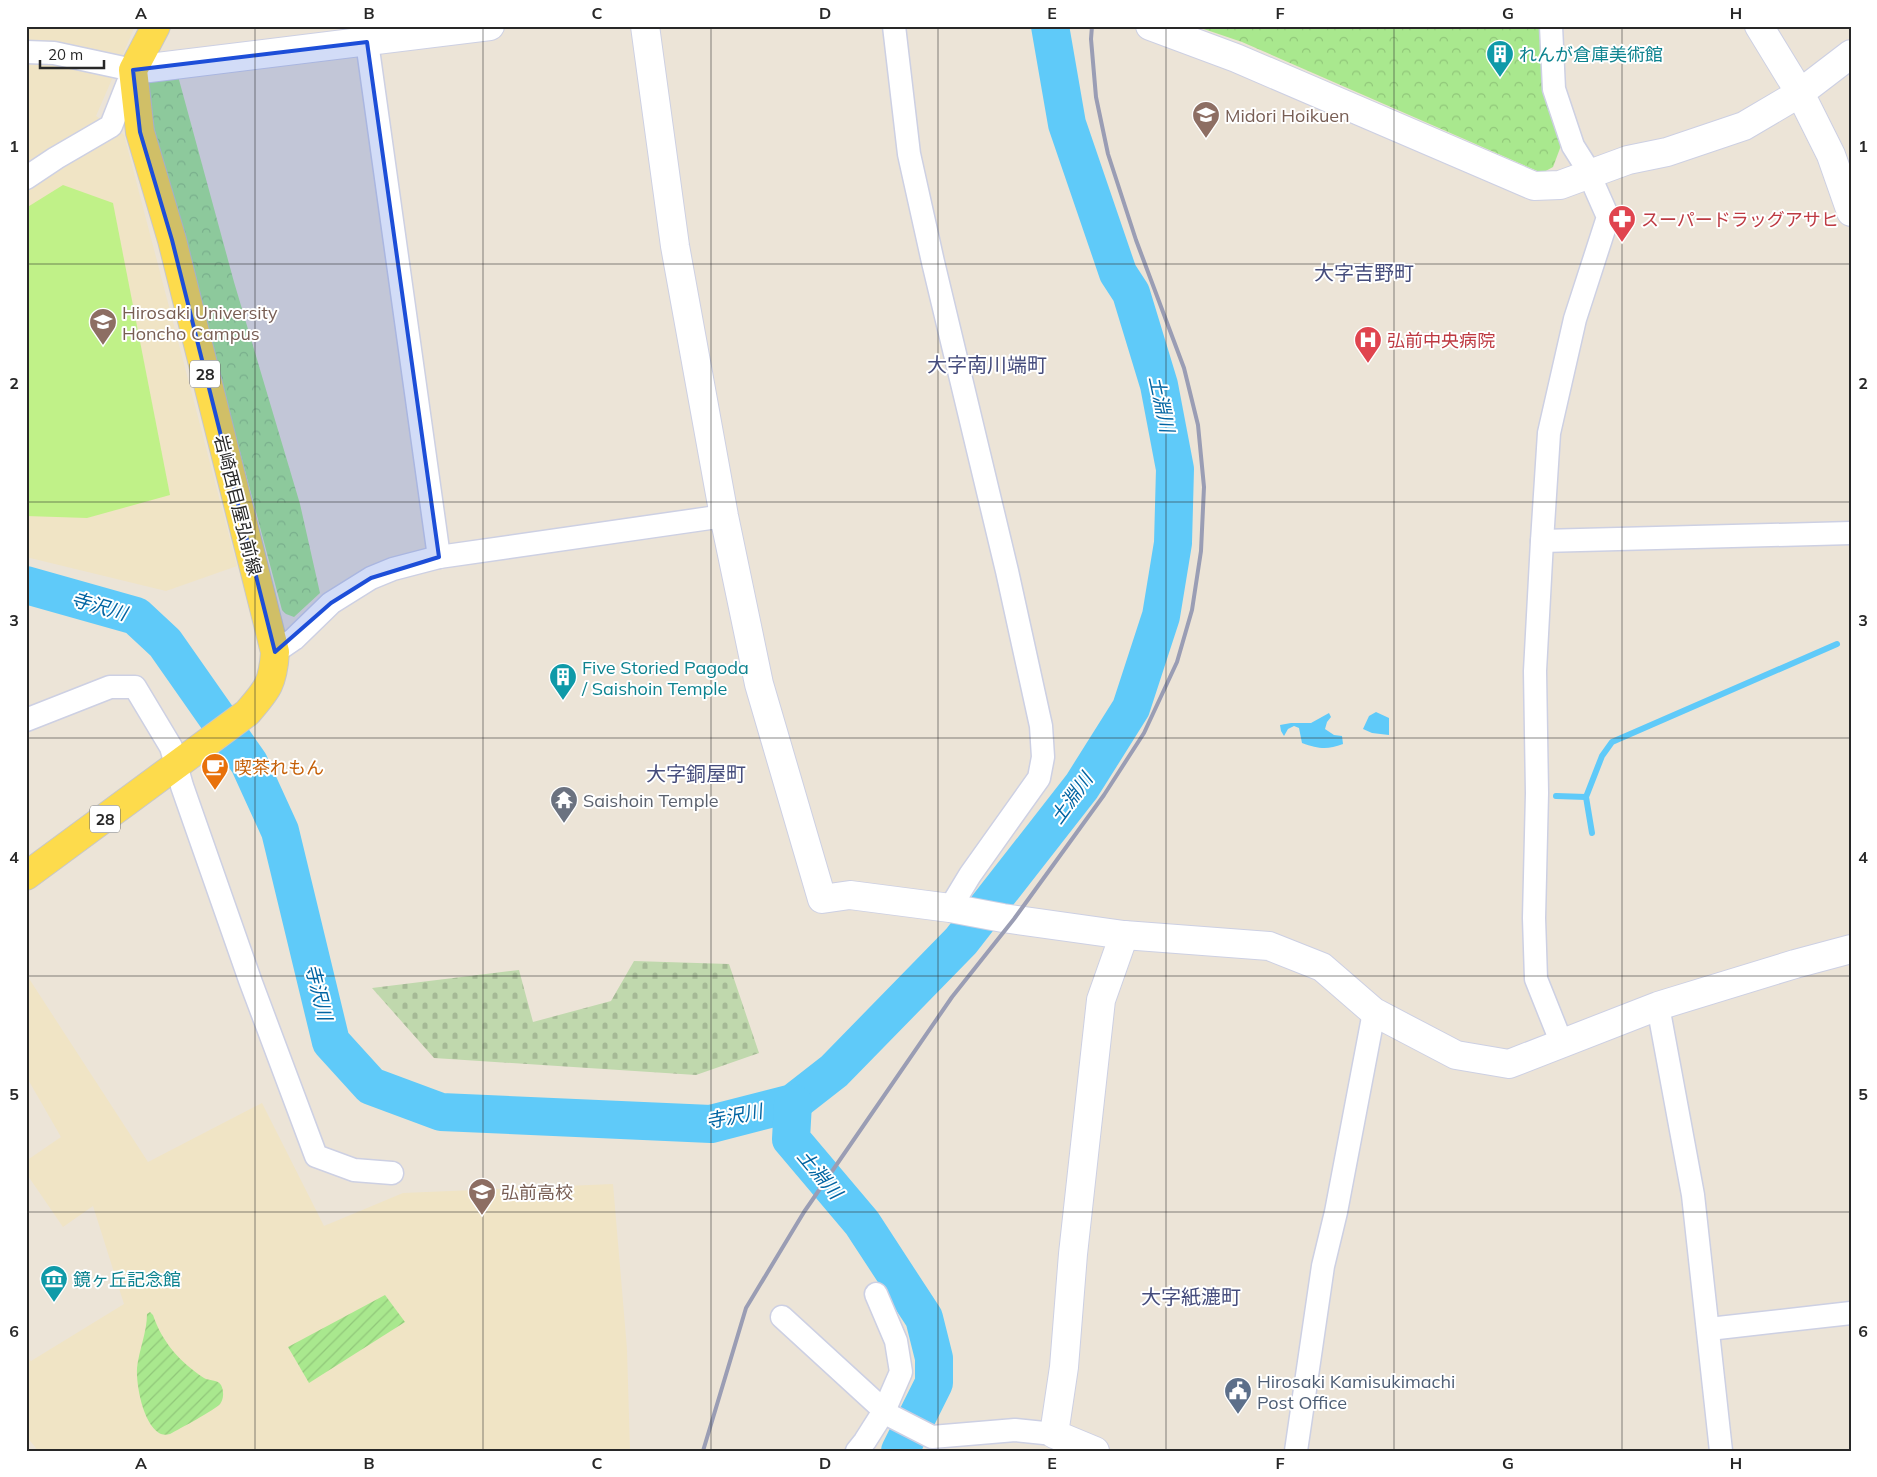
<svg xmlns="http://www.w3.org/2000/svg" width="1877" height="1477" font-family="Mulish,'Noto Sans JP',sans-serif">
  <style>
    .education { fill: #f0e4c5 }
    .forest { fill: url(#forest-crowns) }
    .cemetery { fill: url(#cemetery-stones) }
    .garden { fill: url(#garden-furrows) }
    .pitch { fill: #c0f188 }
    .water { fill: #5fcaf9 }
    .lines { fill: none; stroke-linecap: round; stroke-linejoin: round }
    .stream { stroke: #5fcaf9; stroke-width: 6 }
    .river { stroke: #5fcaf9; stroke-width: 38 }
    .minor-casing { stroke: #cdd0e3; stroke-width: 25 }
    .tertiary-casing { stroke: #cdd0e3; stroke-width: 30 }
    .secondary-casing { stroke: #cdd0e3; stroke-width: 30 }
    .primary-casing { stroke: #c7c7c7; stroke-width: 30 }
    .minor { stroke: #fff; stroke-width: 22 }
    .tertiary { stroke: #fff; stroke-width: 28 }
    .secondary { stroke: #fff; stroke-width: 28 }
    .primary { stroke: #fddb4c; stroke-width: 28 }
    .rail { stroke: #9a9db4; stroke-width: 4 }
    .marked { fill: #1d4ed8; fill-opacity: 0.2; stroke: #1d4ed8; stroke-width: 4; stroke-linejoin: round }
    .grid { fill: none; stroke: #282828; stroke-width: 1; stroke-opacity: 0.55 }
    .labels { text-anchor: middle; dominant-baseline: central; stroke-width: 4; stroke-linejoin: round; paint-order: stroke }
    .shield { fill: #fff; stroke: #686868; stroke-width: 1 }
    .shield-label { font-size: 16px; font-weight: bold; fill: #282828 }
    .culture-label { font-size: 18px; fill: #0d838f; stroke: #fff; text-anchor: start }
    .education-label { font-size: 18px; fill: #785e54; stroke: #fff; text-anchor: start }
    .health-label { font-size: 18px; fill: #be3a42; stroke: #fff; text-anchor: start }
    .street-label { font-size: 18px; fill: #282828; stroke: #fff }
    .food-label { font-size: 18px; fill: #c56008; stroke: #fff; text-anchor: start }
    .worship-label { font-size: 18px; fill: #5b616d; stroke: #fff; text-anchor: start }
    .service-label { font-size: 18px; fill: #4e5e75; stroke: #fff; text-anchor: start }
    .water-label { font-size: 19px; font-style: italic; fill: #0164a2; stroke: #fff }
    .quarter-label { font-size: 20px; fill: #454c7c; stroke: #fff }
    .neatline { fill: none; stroke: #282828; stroke-width: 2 }
    .grid-label { font-size: 16px; text-anchor: middle; font-weight: bold; fill: #282828 }
  </style>
  <defs>
    <pattern id="forest-crowns" width="20" height="18" patternUnits="userSpaceOnUse" patternTransform="scale(1.25)"><rect width="20" height="18" fill="#a9e88e"/><path d="M2 6a3 3 0 1 1 6 0M12 15a3 3 0 1 1 6 0" fill="none" stroke="#91c77a"/></pattern>
    <pattern id="cemetery-stones" width="16" height="16" patternUnits="userSpaceOnUse" patternTransform="scale(1.25)"><rect width="16" height="16" fill="#c0d8ad"/><path d="M2 7V4a2 2 0 0 1 4 0v3zM10 15v-3a2 2 0 0 1 4 0v3z" fill="#a5b995"/></pattern>
    <pattern id="garden-furrows" width="10" height="10" patternUnits="userSpaceOnUse" patternTransform="scale(1.25)"><rect width="10" height="10" fill="#a9e88e"/><path d="M-1 1l2-2M0 10L10 0M9 11l2-2" fill="none" stroke="#91c77a"/></pattern>
  </defs>
  <rect width="100%" height="100%" fill="#ece4d7"/>
  <!-- education -->
  <g class="education">
    <polygon points="26,26 135,26 96,116 124,135 237,566 166,591 26,557"/>
    <polygon points="26,974 148,1162 262,1103 324,1226 403,1193 613,1184 627,1349 630,1451 34,1451 36,1448 26,1436 26,1356 31,1361 124,1304 93,1206 63,1227 26,1173 26,1161 61,1137 26,1076"/>
  </g>
  <!-- forest -->
  <g class="forest">
    <polygon points="1195,26 1540,26 1546,54 1562,143 1553,167 1542,173 1242,42"/>
    <polygon points="178,76 234,282 300,504 320,593 294,617 286,614 282,610 148,105 148,83 156,79"/>
  </g>
  <!-- cemetery -->
  <polygon class="cemetery" points="634,961 729,964 759,1053 696,1075 434,1058 372,988 519,970 533,1022 611,1001"/>
  <!-- garden -->
  <g class="garden">
    <polygon points="385,1295 405,1322 309,1383 288,1347"/>
    <path d="M150,1312L153,1315C162,1342 180,1362 204,1378C209,1381 217,1379 221,1385C224,1391 224,1399 220,1404C215,1410 179,1429 170,1434C166,1435 162,1435 159,1433C143,1423 136,1385 137,1368C139,1350 147,1332 147,1314Z"/>
  </g>
  <!-- pitch -->
  <polygon class="pitch" points="63,185 113,203 170,495 87,518 26,516 26,208"/>
  <!-- water -->
  <g class="water">
    <polygon points="1376,712 1389,718 1389,735 1372,733 1363,729 1369,716"/>
    <path d="M1329,713L1331,717L1327,722L1325,729L1334,735L1342,736L1343,744C1327,750 1319,749 1302,743L1299,728L1294,726L1288,729L1284,736L1281,731L1280,725L1291,723H1311Z"/>
  </g>
  <g class="lines">
    <!-- stream -->
    <g class="stream">
      <polyline points="1556,796 1586,797"/>
      <polyline points="1592,833 1586,797 1602,756 1612,742 1837,644"/>
    </g>
    <!-- river -->
    <g class="river">
      <polyline points="26,585 136,616 165,643 249,763 280,831 331,1042 371,1086 441,1112 711,1124 793,1103 834,1071 961,941 1082,786 1131,708 1161,616 1173,543 1175,469 1159,385 1131,293 1118,273 1067,124 1050,26"/>
      <polyline points="793,1103 791,1139 862,1223 924,1318 934,1358 934,1383 900,1451"/>
    </g>
    <defs>
      <g id="minor">
        <polyline points="894,26 909,154 933,262 1007,571 1041,726 1043,757 1039,778 970,875 950,908"/>
        <polyline points="1551,26 1554,89 1573,146 1585,165 1608,217 1575,319 1549,433 1542,541 1535,671 1537,793 1534,918 1536,979 1562,1044"/>
        <polyline points="367,42 439,557"/>
        <polyline points="26,52 54,53 133,70 111,126 56,158 26,178"/>
        <polyline points="1542,541 1851,533"/>
        <polyline points="275,652 294,639 331,603 371,578 393,569 439,557 724,516"/>
        <polyline points="26,720 110,687 135,687 171,747 182,786 250,980 316,1156 354,1170 392,1173"/>
        <polyline points="1658,1006 1693,1195 1721,1451"/>
        <polyline points="782,1317 889,1415 932,1437 1015,1430 1054,1434"/>
        <polyline points="1709,1329 1851,1313"/>
        <polyline points="857,1451 865,1441 884,1411 901,1372 896,1341 876,1294"/>
        <polyline points="1296,1451 1323,1266 1336,1212 1374,1012"/>
      </g>
      <g id="tertiary">
        <polyline points="645,26 675,246 724,516 759,684 822,899 850,895 950,908 1003,918 1124,935 1269,946 1322,967 1374,1012 1456,1055 1509,1064 1658,1006 1795,964 1851,949"/>
        <polyline points="1150,26 1236,58 1534,186 1560,185 1628,160 1667,152 1744,126 1800,93 1759,26"/>
        <polyline points="133,70 490,26"/>
        <polyline points="1095,1451 1054,1434 1064,1367 1073,1254 1101,1000 1124,935"/>
      </g>
      <polyline id="secondary" points="1851,54 1800,93 1831,155 1851,212"/>
      <path id="primary" d="M26,876L247,713C267,690 273,684 275,652L172,240L140,132L133,70L156,26"/>
    </defs>
    <!-- minor casing -->
    <use href="#minor" class="minor-casing"/>
    <!-- tertiary casing -->
    <use href="#tertiary" class="tertiary-casing"/>
    <!-- secondary casing -->
    <use href="#secondary" class="secondary-casing"/>
    <!-- primary casing -->
    <use href="#primary" class="primary-casing"/>
    <!-- minor -->
    <use href="#minor" class="minor"/>
    <!-- tertiary -->
    <use href="#tertiary" class="tertiary"/>
    <!-- secondary -->
    <use href="#secondary" class="secondary"/>
    <!-- primary -->
    <use href="#primary" class="primary"/>
    <!-- rail -->
    <polyline class="rail" points="703,1451 746,1308 804,1212 952,997 1014,919 1067,846 1104,795 1144,733 1177,662 1192,610 1201,551 1204,487 1198,425 1184,368 1136,240 1108,154 1096,97 1091,39 1092,26"/>
  </g>
  <!-- marked area -->
  <path class="marked" d="M367,42L439,557L371,578L331,603L275,652L172,240L140,132L133,70Z"/>
  <!-- grid -->
  <path class="grid" d="M255,26V1451M483,26V1451M711,26V1451M938,26V1451M1166,26V1451M1394,26V1451M1622,26V1451M26,264H1851M26,502H1851M26,738H1851M26,976H1851M26,1212H1851"/>
  <!-- icons -->
  <defs>
    <symbol id="building-pin" viewBox="-11 -11 22 30"><path d="M0 17L-7.5 6A9.5 9.5 0 1 1 7.5 6Z" fill="#0f9aa8" stroke="#fff"/><path d="M-4-6H4V6H1V3H-1V6H-4ZM-2.5-4.3h1.7v1.8h-1.7ZM.8-4.3h1.7v1.8H.8ZM-2.5-1h1.7V.8h-1.7ZM.8-1h1.7V.8H.8Z" fill="#fff"/></symbol>
    <symbol id="school-pin" viewBox="-11 -11 22 30"><path d="M0 17L-7.5 6A9.5 9.5 0 1 1 7.5 6Z" fill="#8d6e63" stroke="#fff"/><path d="M0-5L7-2L0 1L-7-2ZM-4 1L0 2.5L4 1V4Q0 6-4 4Z" fill="#fff"/></symbol>
    <symbol id="pharmacy-pin" viewBox="-11 -11 22 30"><path d="M0 17L-7.5 6A9.5 9.5 0 1 1 7.5 6Z" fill="#e0444e" stroke="#fff"/><path d="M-2-6h4v4h4v4h-4v4h-4v-4h-4v-4h4Z" fill="#fff"/></symbol>
    <symbol id="university-pin" viewBox="-11 -11 22 30"><path d="M0 17L-7.5 6A9.5 9.5 0 1 1 7.5 6Z" fill="#8d6e63" stroke="#fff"/><path d="M0-5L7-2L0 1L-7-2ZM-4 1L0 2.5L4 1V4Q0 6-4 4Z" fill="#fff"/></symbol>
    <symbol id="hospital-pin" viewBox="-11 -11 22 30"><path d="M0 17L-7.5 6A9.5 9.5 0 1 1 7.5 6Z" fill="#e0444e" stroke="#fff"/><path d="M-5-5h3v3.5h4V-5h3V5h-3V1.5h-4V5h-3Z" fill="#fff"/></symbol>
    <symbol id="cafe-pin" viewBox="-11 -11 22 30"><path d="M0 17L-7.5 6A9.5 9.5 0 1 1 7.5 6Z" fill="#e8710a" stroke="#fff"/><path d="M-5.5-4.5H6V0H3Q3 3.5 0 3.5H-2.5Q-5.5 3.5-5.5 0ZM3-3.2v2h1.7v-2ZM-6 4.5H4V6H-6Z" fill="#fff"/></symbol>
    <symbol id="temple-pin" viewBox="-11 -11 22 30"><path d="M0 17L-7.5 6A9.5 9.5 0 1 1 7.5 6Z" fill="#6b7280" stroke="#fff"/><path d="M0-6L5-2H3V0L6.5 2.5H4V6H1.5V3h-3V6H-4V2.5H-6.5L-3 0V-2H-5Z" fill="#fff"/></symbol>
    <symbol id="museum-pin" viewBox="-11 -11 22 30"><path d="M0 17L-7.5 6A9.5 9.5 0 1 1 7.5 6Z" fill="#0f9aa8" stroke="#fff"/><path d="M0-6L6-3V-2H-6V-3ZM-5-1h2V3h-2ZM-1-1h2V3h-2ZM3-1h2V3H3ZM-6 4H6V6H-6Z" fill="#fff"/></symbol>
    <symbol id="civic-pin" viewBox="-11 -11 22 30"><path d="M0 17L-7.5 6A9.5 9.5 0 1 1 7.5 6Z" fill="#5c6f8a" stroke="#fff"/><path d="M-.6-6.5H3V-4.5H.6V-3L4-1V1h2V6H-6V1h2V-1L-.6-3ZM-1.2 2.5V6h2.4V2.5Z" fill="#fff"/></symbol>
  </defs>
  <g fill-rule="evenodd">
    <use href="#building-pin" x="1484" y="38" width="32" height="43"/>
    <use href="#school-pin" x="1190" y="99" width="32" height="43"/>
    <use href="#pharmacy-pin" x="1606" y="203" width="32" height="43"/>
    <use href="#university-pin" x="87" y="306" width="32" height="43"/>
    <use href="#hospital-pin" x="1352" y="324" width="32" height="43"/>
    <use href="#building-pin" x="547" y="661" width="32" height="43"/>
    <use href="#cafe-pin" x="199" y="751" width="32" height="43"/>
    <use href="#temple-pin" x="548" y="784" width="32" height="43"/>
    <use href="#school-pin" x="466" y="1176" width="32" height="43"/>
    <use href="#museum-pin" x="38" y="1263" width="32" height="43"/>
    <use href="#civic-pin" x="1222" y="1375" width="32" height="43"/>
  </g>
  <g class="labels">
    <!-- shield labels -->
    <g class="shield">
      <rect x="190" y="360.5" width="30" height="27" rx="4"/>
      <rect x="90" y="805.5" width="30" height="27" rx="4"/>
    </g>
    <g class="shield-label">
      <text x="205" y="374">28</text>
      <text x="105" y="819">28</text>
    </g>
    <!-- culture labels -->
    <g class="culture-label">
      <text x="1519" y="54">れんが倉庫美術館</text>
      <text x="582" y="667">Five Storied Pagoda<tspan x="582" dy="21">/ Saishoin Temple</tspan></text>
      <text x="73" y="1279">鏡ヶ丘記念館</text>
    </g>
    <!-- education labels -->
    <g class="education-label">
      <text x="1225" y="115">Midori Hoikuen</text>
      <text x="122" y="312">Hirosaki University<tspan x="122" dy="21">Honcho Campus</tspan></text>
      <text x="501" y="1192">弘前高校</text>
    </g>
    <!-- health labels -->
    <g class="health-label">
      <text x="1641" y="219">スーパードラッグアサヒ</text>
      <text x="1387" y="340">弘前中央病院</text>
    </g>
    <!-- street labels -->
    <g class="street-label">
      <text transform="translate(238 505) rotate(76)">岩崎西目屋弘前線</text>
    </g>
    <!-- food labels -->
    <g class="food-label">
      <text x="234" y="767">喫茶れもん</text>
    </g>
    <!-- worship labels -->
    <g class="worship-label">
      <text x="583" y="800">Saishoin Temple</text>
    </g>
    <!-- service labels -->
    <g class="service-label">
      <text x="1257" y="1381">Hirosaki Kamisukimachi<tspan x="1257" dy="21">Post Office</tspan></text>
    </g>
    <!-- water labels -->
    <g class="water-label">
      <text transform="translate(1162 404) rotate(78)">土淵川</text>
      <text transform="translate(99 606) rotate(16)">寺沢川</text>
      <text transform="translate(1071 798) rotate(-54)">土淵川</text>
      <text transform="translate(319 992) rotate(76)">寺沢川</text>
      <text transform="translate(734 1116) rotate(-11)">寺沢川</text>
      <text transform="translate(820 1174) rotate(50)">土淵川</text>
    </g>
    <!-- quarter labels -->
    <g class="quarter-label">
      <text x="1364" y="272">大字吉野町</text>
      <text x="987" y="364">大字南川端町</text>
      <text x="696" y="773">大字銅屋町</text>
      <text x="1191" y="1296">大字紙漉町</text>
    </g>
  </g>
  <!-- border -->
  <rect width="1877" height="1477" fill="none" stroke="#ffffff" stroke-width="55"/>
  <!-- scale -->
  <path d="M40 60v8h64v-8" fill="none" stroke="#282828" stroke-width="2.5"/>
  <text x="48" y="60" font-size="15" fill="#282828" stroke="#ffffff" stroke-width="4" paint-order="stroke">20 m</text>
  <rect x="28" y="28" width="1822" height="1422" class="neatline"/>
  <g class="grid-label">
    <text x="141" y="19">A</text>
    <text x="369" y="19">B</text>
    <text x="597" y="19">C</text>
    <text x="825" y="19">D</text>
    <text x="1052" y="19">E</text>
    <text x="1280" y="19">F</text>
    <text x="1508" y="19">G</text>
    <text x="1736" y="19">H</text>
    <text x="14" y="152">1</text>
    <text x="1863" y="152">1</text>
    <text x="14" y="389">2</text>
    <text x="1863" y="389">2</text>
    <text x="14" y="626">3</text>
    <text x="1863" y="626">3</text>
    <text x="14" y="863">4</text>
    <text x="1863" y="863">4</text>
    <text x="14" y="1100">5</text>
    <text x="1863" y="1100">5</text>
    <text x="14" y="1337">6</text>
    <text x="1863" y="1337">6</text>
    <text x="141" y="1469">A</text>
    <text x="369" y="1469">B</text>
    <text x="597" y="1469">C</text>
    <text x="825" y="1469">D</text>
    <text x="1052" y="1469">E</text>
    <text x="1280" y="1469">F</text>
    <text x="1508" y="1469">G</text>
    <text x="1736" y="1469">H</text>
  </g>
</svg>
